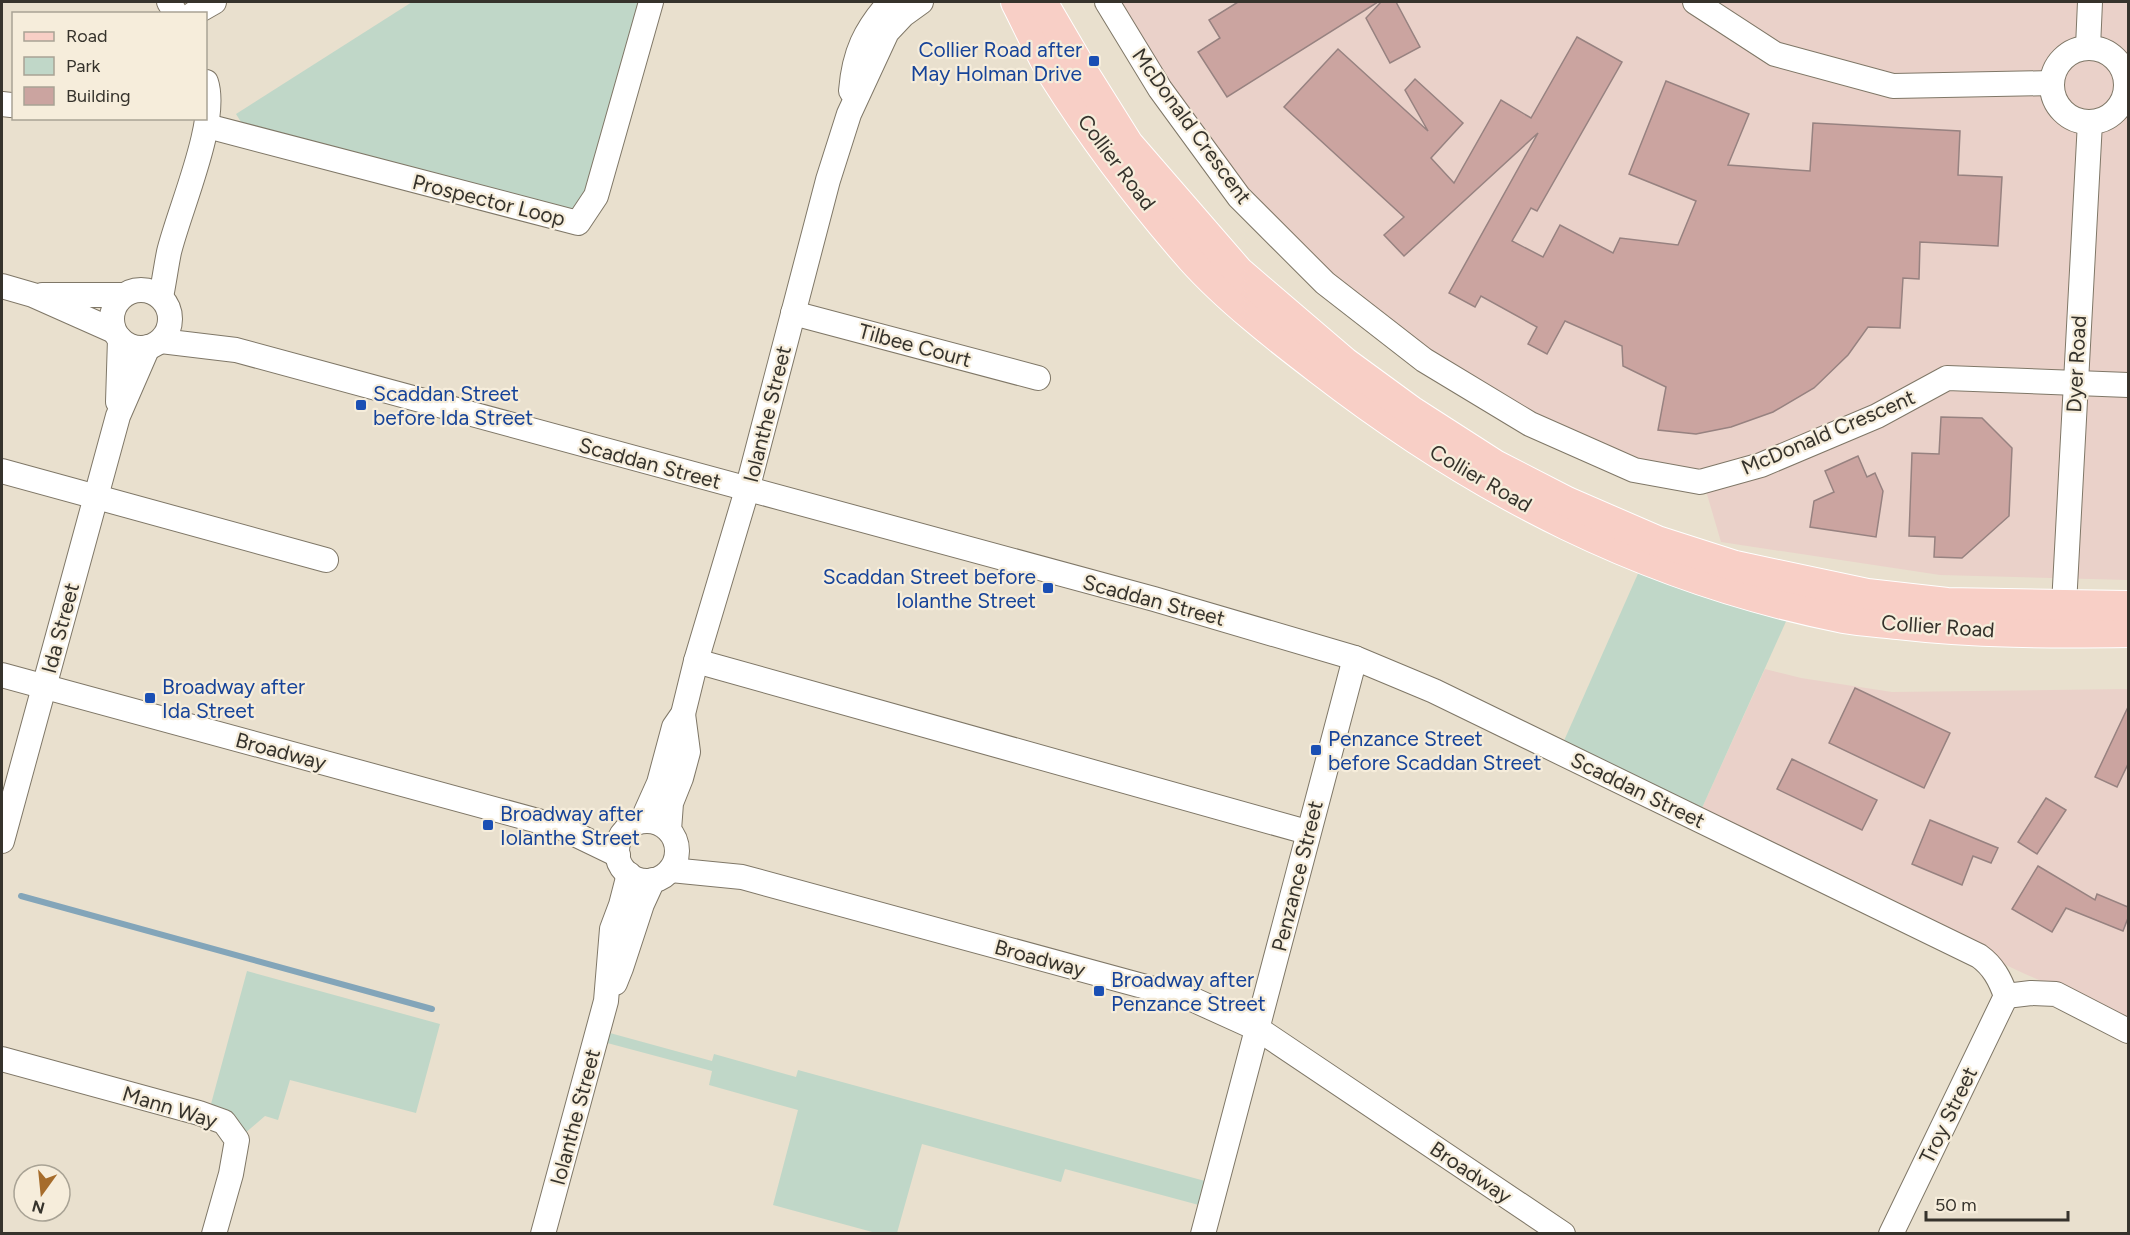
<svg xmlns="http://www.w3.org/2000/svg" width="2130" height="1235" font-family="Figtree,sans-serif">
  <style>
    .industrial { fill: #ead1c9 }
    .green { fill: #c0d7c8 }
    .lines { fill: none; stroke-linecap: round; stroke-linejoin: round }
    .stream { stroke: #83a5b9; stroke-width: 6 }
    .building { fill: #cba4a0; stroke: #978280; stroke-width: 1.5 }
    .minor-casing { stroke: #7f7767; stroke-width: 26 }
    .major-casing { stroke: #fff; stroke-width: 32 }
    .minor { stroke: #fff; stroke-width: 24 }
    .major { stroke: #f8cfc6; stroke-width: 30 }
    .transit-dot { fill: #1a4fb4; stroke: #f6eddb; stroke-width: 2 }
    .labels { text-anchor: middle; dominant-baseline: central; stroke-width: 4.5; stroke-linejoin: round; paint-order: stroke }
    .transit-label { font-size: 21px; fill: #164399; stroke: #f6eddb; text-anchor: start }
    .street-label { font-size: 21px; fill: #36332c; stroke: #f6eddb }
  </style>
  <rect width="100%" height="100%" fill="#e9e0ce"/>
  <!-- industrial -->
  <g class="industrial">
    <polygon points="1105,2 2128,2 2128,580 1940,575 1721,542 1704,484 1631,469 1422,358 1229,186"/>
    <polygon points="1765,669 1801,678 1892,692 2128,689 2128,1018 2025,974 1697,819"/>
  </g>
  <!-- green -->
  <g class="green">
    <polygon points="412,2 651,2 578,223 251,138 236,114"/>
    <polygon points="1644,560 1793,606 1697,819 1559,752"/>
    <polygon points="247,971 440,1024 416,1113 290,1080 278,1120 265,1116 237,1140 208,1115"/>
    <polygon points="599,1030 712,1061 714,1054 796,1077 798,1070 1216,1184 1210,1208 1065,1169 1061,1182 922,1144 897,1233 876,1233 773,1205 798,1110 709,1085 712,1071 596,1040"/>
  </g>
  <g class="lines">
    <!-- stream -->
    <polyline class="stream" points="21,896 432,1009"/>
  </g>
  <!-- building -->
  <g class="building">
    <polygon points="1238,2 1378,2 1227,97 1198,52 1220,38 1209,20"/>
    <polygon points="1381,2 1396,2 1420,47 1390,63 1366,18"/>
    <polygon points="1577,37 1622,62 1537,211 1531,208 1512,241 1543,257 1560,225 1613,253 1620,238 1678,245 1696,201 1629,174 1666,81 1749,114 1728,165 1810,171 1813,123 1960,131 1958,175 2002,177 1998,246 1920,242 1919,279 1903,278 1900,328 1868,327 1848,355 1814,388 1773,412 1731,427 1696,434 1658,430 1666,387 1623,366 1622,346 1565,321 1547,354 1528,344 1537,327 1481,296 1475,307 1449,293 1538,133 1404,256 1384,235 1404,217 1284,107 1338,49 1428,131 1405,90 1415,79 1463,123 1431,158 1454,183 1501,100 1531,118"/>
    <polygon points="1941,417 1982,418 2012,448 2009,516 1962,558 1934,557 1935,537 1909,536 1912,453 1939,454"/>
    <polygon points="1858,456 1867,477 1875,473 1883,491 1876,537 1810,527 1814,501 1834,492 1825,471"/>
    <polygon points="1855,688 1950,733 1924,788 1829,743"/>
    <polygon points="2128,707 2128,764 2117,787 2095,777"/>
    <polygon points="1792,759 1877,800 1862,830 1777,789"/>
    <polygon points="2046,798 2066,810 2037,854 2018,842"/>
    <polygon points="1930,820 1998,848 1991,863 1973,856 1962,885 1912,864"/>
    <polygon points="2038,866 2095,900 2097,894 2128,907 2128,918 2123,931 2066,908 2052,932 2012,909"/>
  </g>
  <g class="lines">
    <defs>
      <g id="minor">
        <polyline points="169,2 176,14"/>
        <polyline points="1107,2 1160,89 1239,197 1325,283 1424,360 1530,424 1634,470 1700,482 1761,465 1877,416 1947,378 2128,385"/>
        <polyline points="1695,2 1775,54 1893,86 2052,83"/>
        <polyline points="193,14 214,2"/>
        <polyline points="2088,47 2090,2"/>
        <circle cx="2089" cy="85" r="37"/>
        <path d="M851,91C854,53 865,30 890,2"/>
        <polyline points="2,104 11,105"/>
        <polyline points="207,126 578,223 596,196 651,2"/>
        <polyline points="2,286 33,295 114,331"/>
        <circle cx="141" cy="319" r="29"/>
        <polyline points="42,295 123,295"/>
        <path d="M161,297C164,282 166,267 169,252C179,210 219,121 206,82"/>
        <polyline points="793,313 1038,378"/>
        <path d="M161,341L236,350L1154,599L1355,658L1434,691L1979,956C1993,966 2000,979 2006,996"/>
        <polyline points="118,402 120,339"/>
        <polyline points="2,471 326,560"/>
        <polyline points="2064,605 2090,122"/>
        <polyline points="696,661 1307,832"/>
        <polyline points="2,675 560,827 618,855"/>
        <polyline points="642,821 659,783 674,727 683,714 696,661 747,490 828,180 849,114 887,32 903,15 921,2"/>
        <circle cx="647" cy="851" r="30"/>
        <polyline points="669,830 671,803 681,778 688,752 683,714"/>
        <polyline points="2,841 118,416 148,347"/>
        <polyline points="671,870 742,877 1194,1000 1258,1029 1563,1234"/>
        <polyline points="615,983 621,968 642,904 653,880"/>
        <polyline points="2006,996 2031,993 2056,994 2128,1031"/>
        <polyline points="2,1059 199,1113 224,1122 237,1140 231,1174 214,1234"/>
        <polyline points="543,1234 606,1001 612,929 621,905 629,874"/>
        <path d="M1203,1234C1255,1042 1303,849 1355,658"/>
        <polyline points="1891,1234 2006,996"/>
      </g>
      <g id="major">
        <path d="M1016,2C1028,25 1039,51 1053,74C1094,139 1141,201 1192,259C1227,298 1278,338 1320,370C1478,492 1647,579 1844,618C1861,621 1880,622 1898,624C1975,633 2051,633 2128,632"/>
        <polyline points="1042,2 1086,77 1128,144 1239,272 1344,362 1411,411 1495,465 1567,502 1657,541 1735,566 1867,594 1947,603 2128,606"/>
      </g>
    </defs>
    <!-- minor casing -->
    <use href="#minor" class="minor-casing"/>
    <!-- major casing -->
    <use href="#major" class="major-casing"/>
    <!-- minor -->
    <use href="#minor" class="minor"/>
    <!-- major -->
    <use href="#major" class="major"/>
  </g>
  <!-- markers -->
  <g class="transit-dot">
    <rect x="1088" y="55" width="12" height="12" rx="3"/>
    <rect x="355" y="399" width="12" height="12" rx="3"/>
    <rect x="1042" y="582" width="12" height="12" rx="3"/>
    <rect x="144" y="692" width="12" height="12" rx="3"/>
    <rect x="1310" y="744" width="12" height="12" rx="3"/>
    <rect x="482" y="819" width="12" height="12" rx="3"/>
    <rect x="1093" y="985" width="12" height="12" rx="3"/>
  </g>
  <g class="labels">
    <!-- transit labels -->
    <g class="transit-label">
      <text x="1082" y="49" text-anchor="end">Collier Road after<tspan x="1082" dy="24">May Holman Drive</tspan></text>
      <text x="373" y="393">Scaddan Street<tspan x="373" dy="24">before Ida Street</tspan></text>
      <text x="1036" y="576" text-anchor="end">Scaddan Street before<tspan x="1036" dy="24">Iolanthe Street</tspan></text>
      <text x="162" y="686">Broadway after<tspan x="162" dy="24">Ida Street</tspan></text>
      <text x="1328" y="738">Penzance Street<tspan x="1328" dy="24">before Scaddan Street</tspan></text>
      <text x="500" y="813">Broadway after<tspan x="500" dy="24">Iolanthe Street</tspan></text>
      <text x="1111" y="979">Broadway after<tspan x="1111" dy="24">Penzance Street</tspan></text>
    </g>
    <!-- street labels -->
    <g class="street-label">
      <text transform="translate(1192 126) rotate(54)">McDonald Crescent</text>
      <text transform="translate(1117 162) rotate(53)">Collier Road</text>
      <text transform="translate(489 200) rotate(14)">Prospector Loop</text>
      <text transform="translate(915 345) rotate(15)">Tilbee Court</text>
      <text transform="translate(2076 364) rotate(-87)">Dyer Road</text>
      <text transform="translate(767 414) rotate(-76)">Iolanthe Street</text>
      <text transform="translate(1828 432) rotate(-23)">McDonald Crescent</text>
      <text transform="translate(650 463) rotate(15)">Scaddan Street</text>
      <text transform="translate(1481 478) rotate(30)">Collier Road</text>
      <text transform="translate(1154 600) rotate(15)">Scaddan Street</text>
      <text transform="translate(1938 626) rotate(4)">Collier Road</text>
      <text transform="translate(60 628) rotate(-75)">Ida Street</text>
      <text transform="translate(281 751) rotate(15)">Broadway</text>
      <text transform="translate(1638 790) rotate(26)">Scaddan Street</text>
      <text transform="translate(1297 876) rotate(-76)">Penzance Street</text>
      <text transform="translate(1040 958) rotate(15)">Broadway</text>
      <text transform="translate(170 1107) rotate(17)">Mann Way</text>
      <text transform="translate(1948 1115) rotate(-64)">Troy Street</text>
      <text transform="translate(575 1117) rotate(-75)">Iolanthe Street</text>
      <text transform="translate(1471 1172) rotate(34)">Broadway</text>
    </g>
  </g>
  <!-- border -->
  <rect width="2130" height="1235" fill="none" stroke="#36332c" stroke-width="6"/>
  <!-- legend -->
  <rect x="12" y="12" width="195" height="108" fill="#f6eddb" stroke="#a9a395" stroke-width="1.5"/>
  <rect x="24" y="32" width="30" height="9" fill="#f8cfc6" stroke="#a9a395" stroke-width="1.5"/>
  <text x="66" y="42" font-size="18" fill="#36332c">Road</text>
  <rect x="24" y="57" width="30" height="18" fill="#c0d7c8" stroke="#a9a395" stroke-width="1.5"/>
  <text x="66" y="72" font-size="18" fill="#36332c">Park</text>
  <rect x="24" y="87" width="30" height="18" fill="#cba4a0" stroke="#a9a395" stroke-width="1.5"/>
  <text x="66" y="102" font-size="18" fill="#36332c">Building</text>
  <!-- north arrow -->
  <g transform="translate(42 1193) rotate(195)"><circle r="28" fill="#f6eddb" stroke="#a9a395" stroke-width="1.5"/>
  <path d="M0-4.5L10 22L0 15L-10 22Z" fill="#a66c2b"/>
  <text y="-9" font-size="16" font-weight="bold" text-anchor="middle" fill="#36332c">N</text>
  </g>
  <!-- scale -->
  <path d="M1926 1211v9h142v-9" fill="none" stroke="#36332c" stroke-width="3"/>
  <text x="1935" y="1211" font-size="18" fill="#36332c" stroke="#f6eddb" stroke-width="4.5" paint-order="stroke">50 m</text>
</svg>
